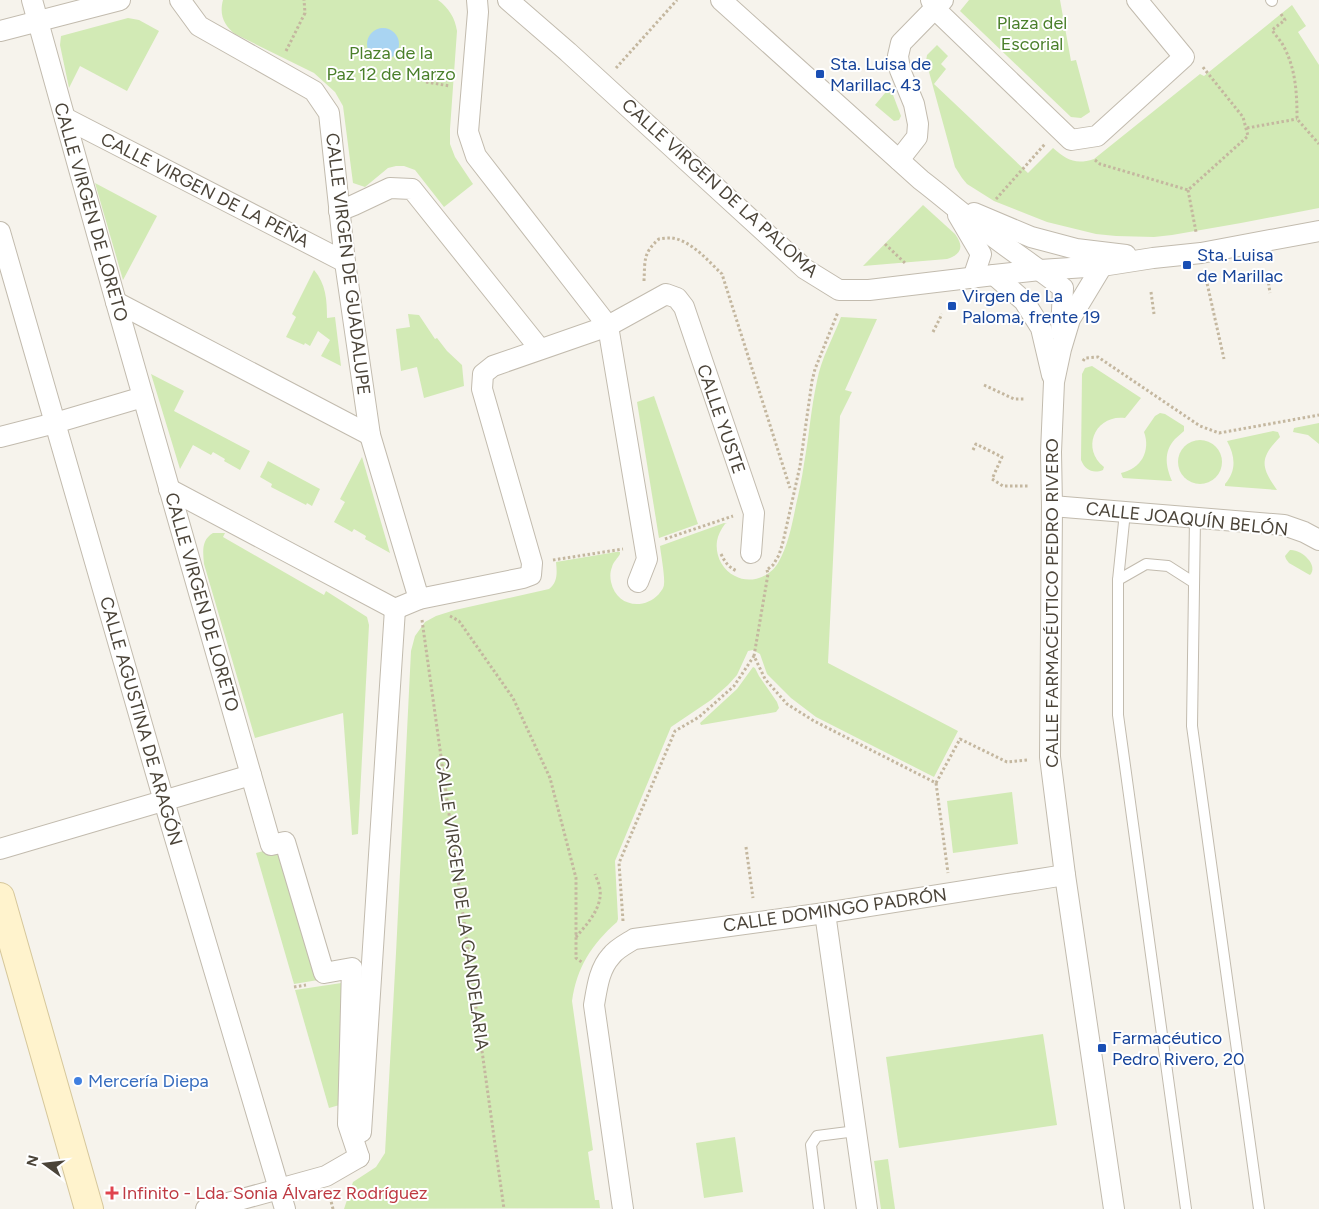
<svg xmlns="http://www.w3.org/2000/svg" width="1319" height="1209" font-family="Figtree,sans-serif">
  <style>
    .green { fill: #d2eab5 }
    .water { fill: #a9d4f2 }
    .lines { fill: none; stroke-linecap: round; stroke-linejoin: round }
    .lane-casing { stroke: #c2bbae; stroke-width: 12 }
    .street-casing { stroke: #c2bbae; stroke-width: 22 }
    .secondary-casing { stroke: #d6c79b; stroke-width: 30 }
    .path { stroke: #c4b79f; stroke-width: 3; stroke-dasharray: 2.5 2.5; stroke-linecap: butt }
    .lane { stroke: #fff; stroke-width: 10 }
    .street { stroke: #fff; stroke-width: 20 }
    .secondary { stroke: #fff3cd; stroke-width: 28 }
    .transit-dot { fill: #1a4fb4; stroke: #fff; stroke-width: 2 }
    .shop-dot { fill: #3f7fe0; stroke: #fff; stroke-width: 2 }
    .health-dot { fill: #e0444e; stroke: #fff; stroke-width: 2 }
    .labels { text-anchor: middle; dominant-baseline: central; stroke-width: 4; stroke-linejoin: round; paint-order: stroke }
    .park-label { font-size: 18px; fill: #4a7f2a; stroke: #fff }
    .transit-label { font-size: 18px; fill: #164399; stroke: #fff; text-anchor: start }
    .street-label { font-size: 18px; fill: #4b4439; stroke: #fff }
    .shop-label { font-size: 18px; fill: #366cbe; stroke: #fff; text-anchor: start }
    .health-label { font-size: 18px; fill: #be3a42; stroke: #fff; text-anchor: start }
  </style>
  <rect width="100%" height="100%" fill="#f6f3ec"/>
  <!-- green -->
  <g class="green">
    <path d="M223,0H438C449,8 455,18 457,31L450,129V144L455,157L473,184L444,207L415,170L404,166H396L388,168L365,187L353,183L343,106L335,92L314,73L235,34C224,25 219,15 223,0Z"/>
    <polygon points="969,0 1060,0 1071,61 1076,60 1090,112 1081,118 1071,117 960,11"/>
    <path d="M1292,5L1306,26L1298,32L1319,65V208L1241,223L1172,235L1154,237L1116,236L1096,234L1047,222L994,201L967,184L962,178L955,167L926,61L927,55L937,45L948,56L941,64L946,69L934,84L1028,173L1053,148C1067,160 1075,165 1094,159L1200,74L1204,76Z"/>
    <polygon points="128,18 139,20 159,31 127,91 80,66 69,88 60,45 61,36"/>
    <polygon points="890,87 901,116 899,120 894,121 875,105"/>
    <polygon points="95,183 157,216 123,280"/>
    <path d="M923,205L955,234C964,246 962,254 947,259L863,266Z"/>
    <path d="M314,270C326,284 327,300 327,318L335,317L341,366L321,356L330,340L318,331L310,346L305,343L304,345L286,337L296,317L292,314Z"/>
    <polygon points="408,314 419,315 435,339 437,338 447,351 462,365 464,386 424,398 417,367 401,371 396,329 410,327"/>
    <path d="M841,317L877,319L845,390L852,392L840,416L828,663L958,731L934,777L816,717L791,698L767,674L760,654L753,650L748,651L737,675L728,685L711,700L671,727L615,861L618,919L617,922C591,945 577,967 572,1001L593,1150L588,1152L595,1200H599L600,1208L344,1209L353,1182L376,1167L385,1153L396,953L411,651L415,636L425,622L436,616L455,610L549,589C558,582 557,572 556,562L616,552H620V554C618,558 613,562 612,567C610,572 610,577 611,582C616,606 643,611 659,594C661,591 664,588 664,584C665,576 661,555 660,546L724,523L727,524H725C721,529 718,535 717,541C715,555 722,570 735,576C749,584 769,578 778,563C788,546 792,525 796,505C799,492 802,478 804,464C809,437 811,408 817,381C821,359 833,338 841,317Z"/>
    <path d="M1092,366L1141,398L1125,418C1096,414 1080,448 1104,467L1103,470C1093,474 1085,470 1081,460L1082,374L1085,368Z"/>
    <polygon points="151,374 184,391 174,411 250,451 240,470 224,461 225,459 213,452 211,455 193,445 180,469"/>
    <polygon points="654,396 698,524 659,538 637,402"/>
    <path d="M1160,413L1165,414L1184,426V431C1181,434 1178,436 1175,439C1163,452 1166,467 1172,481H1170L1123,478L1122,476L1121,473C1141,469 1151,451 1144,432L1155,416Z"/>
    <polygon points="1319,423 1319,444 1308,435 1293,432 1294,428"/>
    <path d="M1273,431L1278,432L1280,437C1260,458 1260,466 1277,490L1225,486V484C1237,470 1235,456 1227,441Z"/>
    <circle cx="1200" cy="462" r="22"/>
    <polygon points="362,457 390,553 365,539 366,536 354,529 352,532 334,522 345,502 340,499"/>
    <polygon points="268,461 320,489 312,506 307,503 306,505 271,487 272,484 260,477"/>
    <path d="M213,533H225L223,537L324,595L326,591L367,617L369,625L358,834L352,835L343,713L255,738L204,564C203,552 201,540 213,533Z"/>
    <path d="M1290,550C1301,549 1319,565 1310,575L1308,574L1289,563L1286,559L1285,556Z"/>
    <polygon points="753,667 755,668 759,676 777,702 779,708 776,712 701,725 700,723 737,689"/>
    <polygon points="1012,792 1018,844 953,853 947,801"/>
    <polygon points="290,844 325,965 348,975 294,984 256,853"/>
    <polygon points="348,982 343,1104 329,1108 295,990"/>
    <polygon points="1043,1034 1057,1125 899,1148 886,1057"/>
    <polygon points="735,1137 743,1192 704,1198 696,1143"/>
    <polygon points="888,1159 895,1209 881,1209 874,1161"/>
  </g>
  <!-- water -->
  <circle class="water" cx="383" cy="44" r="16"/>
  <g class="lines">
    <defs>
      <g id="lane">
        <polyline points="1271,0 1272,1"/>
        <polyline points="1125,512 1118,580 1118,715 1186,1209"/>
        <polyline points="1195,518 1192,726 1259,1209"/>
        <polyline points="1118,580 1146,564 1168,566 1193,582"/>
        <polyline points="819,1209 811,1145 817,1136 856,1131"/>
      </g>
      <g id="street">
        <polyline points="32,0 116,302 271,845 285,842 324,973 352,968 348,1124 359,1157"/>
        <polyline points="180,0 199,26 314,91 329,113 345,262 370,435 419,599"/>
        <polyline points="477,0 478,12 468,132 476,156 608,326 647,559 638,582"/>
        <polyline points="508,0 568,52 805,269 839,290 869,290 994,275 1040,270 1102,266 1153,258 1201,253 1319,231"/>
        <path d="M721,0L921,180C942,196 961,213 982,228C1008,249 1037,267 1063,288L1061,332"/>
        <polyline points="931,0 935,9 1071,140 1097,136 1184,57 1137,0"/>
        <polyline points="0,31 120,0"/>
        <polyline points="65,118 345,262"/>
        <polyline points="899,160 917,137 918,124 914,104 900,70 898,56 901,43 943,0"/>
        <polyline points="339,211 354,205 390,188 412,189 540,349"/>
        <polyline points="974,213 1031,237 1076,249 1126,255"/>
        <polyline points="958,215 981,254 973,278"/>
        <polyline points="0,232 164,801 285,1209"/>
        <polyline points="1102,266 1070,319 1061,349 1054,382 1051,452 1052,506 1050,757 1065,875 1114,1209"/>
        <polyline points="994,275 1024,301 1041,328 1052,375"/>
        <polyline points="116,302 370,435"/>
        <polyline points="0,437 55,423 143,397"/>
        <polyline points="169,489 395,609 419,599 523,578 531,575 532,563 482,389 483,374 493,366 608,326 666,294 677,298 684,307 754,513 751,553"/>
        <polyline points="1052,506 1284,525 1304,532 1319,540"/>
        <polyline points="0,849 251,775"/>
        <polyline points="825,913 867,1209"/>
        <polyline points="361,1132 395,609"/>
        <polyline points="206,1209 326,1176 359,1157"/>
        <path d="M623,1209L594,1005C597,988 599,969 611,956C616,949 626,944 634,939L825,913L1065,875"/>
      </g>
      <polyline id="secondary" points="0,897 89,1209"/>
    </defs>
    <!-- lane casing -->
    <use href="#lane" class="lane-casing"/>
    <!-- street casing -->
    <use href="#street" class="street-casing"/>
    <!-- secondary casing -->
    <use href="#secondary" class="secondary-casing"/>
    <!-- path -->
    <g class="path">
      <path d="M1281,14L1285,20L1272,30C1276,36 1282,42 1285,49C1296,71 1297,95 1297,119L1319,144"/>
      <polyline points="286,51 305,13 304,0"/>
      <polyline points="616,68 677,0"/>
      <polyline points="426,82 450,86"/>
      <polyline points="1247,128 1297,119"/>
      <polyline points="1095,160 1100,164 1188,190 1248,136 1243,117 1202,66"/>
      <polyline points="1188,190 1196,232"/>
      <polyline points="996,199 1045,144"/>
      <polyline points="885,244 905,263"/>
      <polyline points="1267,273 1270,293"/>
      <polyline points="1205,274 1224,359"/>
      <path d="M644,281C645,260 643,253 659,239C663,238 668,238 672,238C692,241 708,261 722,274L790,488"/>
      <polyline points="1151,292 1154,314"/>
      <polyline points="933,332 942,314"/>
      <polyline points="1083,361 1085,358 1098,357 1200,426 1219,433 1319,415"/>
      <polyline points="984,385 1014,399 1024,399"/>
      <polyline points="973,450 976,444 1002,457 992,479 1003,486 1029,486"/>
      <polyline points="665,539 733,516"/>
      <path d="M721,554C725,562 728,567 737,571"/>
      <polyline points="553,560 623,549"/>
      <polyline points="768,569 773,565 779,555 783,542 800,466 812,381 815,369 838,312"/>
      <polyline points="767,570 768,574 754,656 765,679 787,704 814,721 936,783 948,873"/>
      <polyline points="450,616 459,621 513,698 550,778 576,878 576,958 583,963"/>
      <polyline points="422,620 504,1209"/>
      <polyline points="936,783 960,739 1007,762 1028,760"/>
      <polyline points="746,847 753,898"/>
      <polyline points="623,921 619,863 675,731 699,717 734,686 754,656"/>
      <path d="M576,937C588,923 605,905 599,885C598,881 596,877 595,874"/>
      <polyline points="294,987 306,985"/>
      <polyline points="330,1197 333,1209"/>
    </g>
    <!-- lane -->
    <use href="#lane" class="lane"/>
    <!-- street -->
    <use href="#street" class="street"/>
    <!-- secondary -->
    <use href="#secondary" class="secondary"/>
  </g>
  <!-- markers -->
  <g class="transit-dot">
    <rect x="815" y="69" width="10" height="10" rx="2.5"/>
    <rect x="1182" y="260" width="10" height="10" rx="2.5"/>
    <rect x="947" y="301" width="10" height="10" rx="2.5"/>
    <rect x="1097" y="1043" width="10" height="10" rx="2.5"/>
  </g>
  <circle class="shop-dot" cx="78" cy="1081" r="5"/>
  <path class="health-dot" d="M109.5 1185.5h5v5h5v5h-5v5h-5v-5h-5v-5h5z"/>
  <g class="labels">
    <!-- park labels -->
    <g class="park-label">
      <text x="1032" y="23">Plaza del<tspan x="1032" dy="21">Escorial</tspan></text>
      <text x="391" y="53">Plaza de la<tspan x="391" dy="21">Paz 12 de Marzo</tspan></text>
    </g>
    <!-- transit labels -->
    <g class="transit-label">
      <text x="830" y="64">Sta. Luisa de<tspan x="830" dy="21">Marillac, 43</tspan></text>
      <text x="1197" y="255">Sta. Luisa<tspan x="1197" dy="21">de Marillac</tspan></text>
      <text x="962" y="296">Virgen de La<tspan x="962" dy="21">Paloma, frente 19</tspan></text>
      <text x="1112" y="1038">Farmacéutico<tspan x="1112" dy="21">Pedro Rivero, 20</tspan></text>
    </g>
    <!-- street labels -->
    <g class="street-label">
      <text transform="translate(720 188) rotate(42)">CALLE VIRGEN DE LA PALOMA</text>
      <text transform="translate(205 190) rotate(27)">CALLE VIRGEN DE LA PEÑA</text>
      <text transform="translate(91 212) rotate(74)">CALLE VIRGEN DE LORETO</text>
      <text transform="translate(348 264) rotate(83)">CALLE VIRGEN DE GUADALUPE</text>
      <text transform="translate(721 419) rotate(71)">CALLE YUSTE</text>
      <text transform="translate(1187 519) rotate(6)">CALLE JOAQUÍN BELÓN</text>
      <text transform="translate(202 602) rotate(74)">CALLE VIRGEN DE LORETO</text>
      <text transform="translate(1052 603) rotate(-90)">CALLE FARMACÉUTICO PEDRO RIVERO</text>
      <text transform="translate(141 721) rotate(74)">CALLE AGUSTINA DE ARAGÓN</text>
      <text transform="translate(462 904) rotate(82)">CALLE VIRGEN DE LA CANDELARIA</text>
      <text transform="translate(835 910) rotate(-8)">CALLE DOMINGO PADRÓN</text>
    </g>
    <!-- shop labels -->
    <g class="shop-label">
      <text x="88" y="1081">Mercería Diepa</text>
    </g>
    <!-- health labels -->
    <g class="health-label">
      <text x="122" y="1193">Infinito - Lda. Sonia Álvarez Rodríguez</text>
    </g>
  </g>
  <!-- north arrow -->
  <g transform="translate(45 1164) rotate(285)" stroke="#ffffff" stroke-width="4" paint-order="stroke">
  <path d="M0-4L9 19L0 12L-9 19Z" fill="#4b4439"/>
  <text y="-8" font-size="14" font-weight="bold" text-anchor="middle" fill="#4b4439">N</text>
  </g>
</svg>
